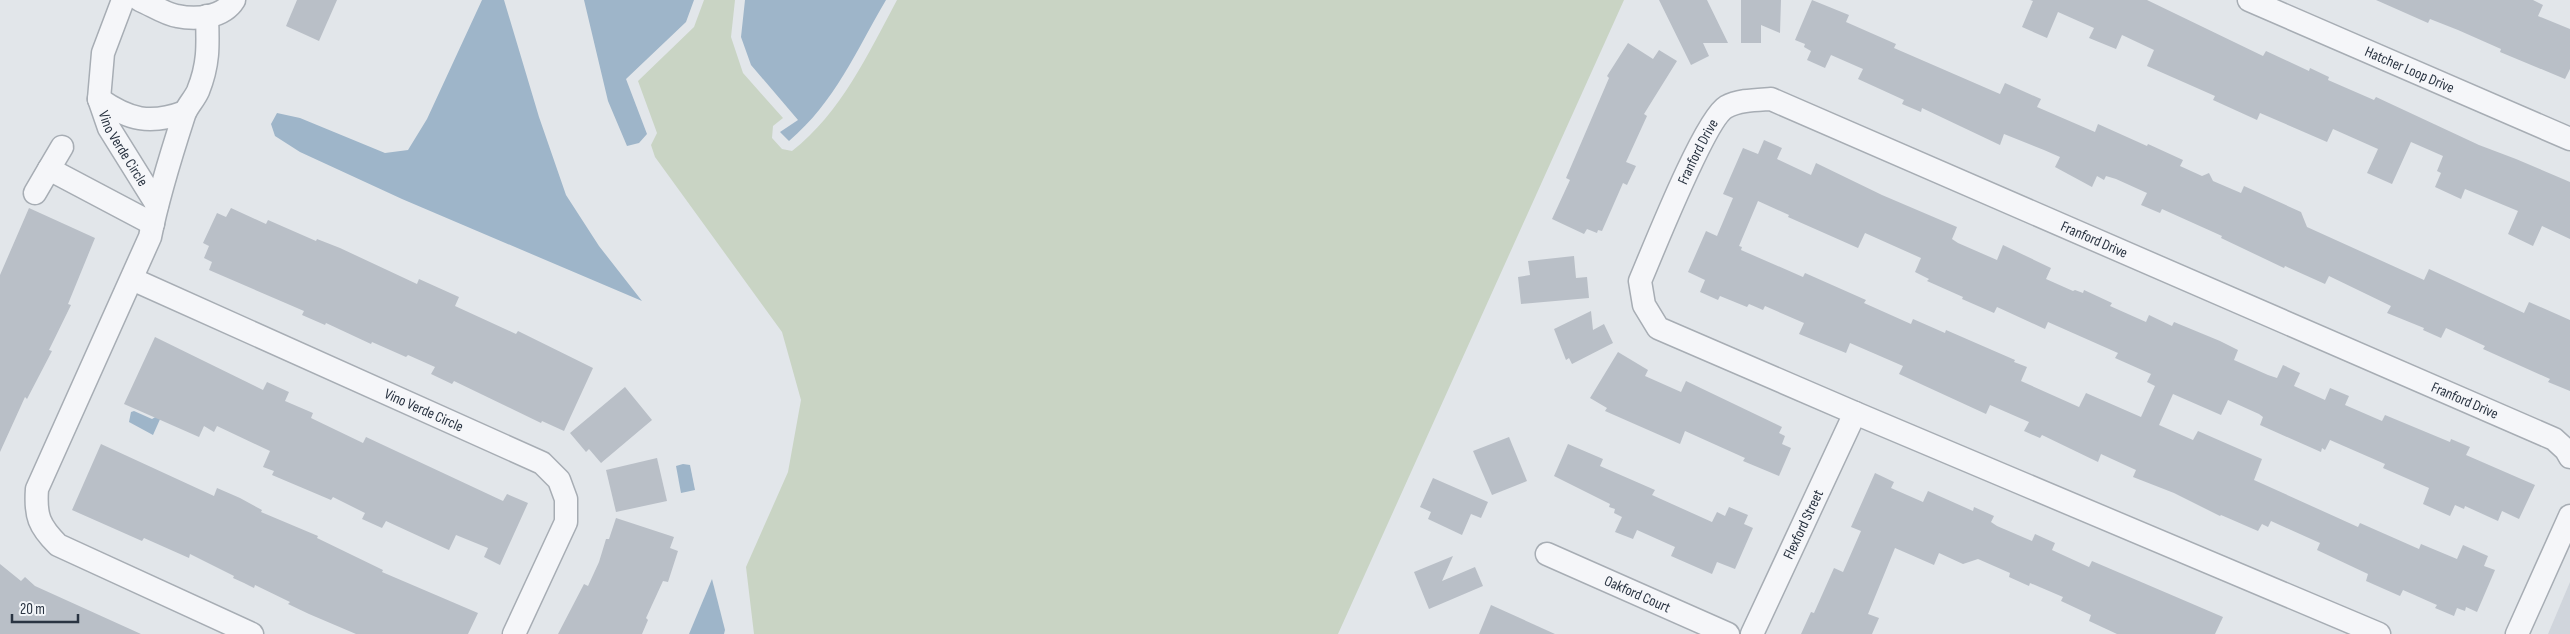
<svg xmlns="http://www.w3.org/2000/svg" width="2570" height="634" font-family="'Sofia Sans Condensed',sans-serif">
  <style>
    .built { fill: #d0d5dc }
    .green { fill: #c9d4c4 }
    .water { fill: #9eb5c9 }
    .building { fill: #b9bfc7; fill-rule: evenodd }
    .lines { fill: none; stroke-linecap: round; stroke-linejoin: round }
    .minor-casing { stroke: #a7adb4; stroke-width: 25 }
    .minor { stroke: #f5f6f9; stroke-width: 22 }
    .labels { text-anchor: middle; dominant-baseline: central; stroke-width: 4; stroke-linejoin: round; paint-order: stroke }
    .street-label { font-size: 15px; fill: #2a3442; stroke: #f2f5f8 }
  </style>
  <rect width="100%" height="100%" fill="#e2e6ea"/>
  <!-- built -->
  <polygon class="built" points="2570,582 2570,634 2548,634"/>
  <!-- green -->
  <path class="green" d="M704,0H735L731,37L743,73L783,118L773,126L772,138L782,149L792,151C841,113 868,54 897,0H1624L1338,634H754L746,567L788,472L801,400L782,332L655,157L651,145L657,133L638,81L694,27Z"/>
  <!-- water -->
  <g class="water">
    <polygon points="482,0 504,0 539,117 566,195 599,246 642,301 402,199 300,152 275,136 271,124 277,113 300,118 385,153 408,150 427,119"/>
    <polygon points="584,0 694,0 686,22 626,79 647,134 639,143 627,146 608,101"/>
    <path d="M745,0H886C856,51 835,102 789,141L780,132L798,120L751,65L741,37Z"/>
    <polygon points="134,411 152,419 157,416 161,417 153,435 129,422 131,412"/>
    <polygon points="683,464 690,465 695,490 681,493 676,466"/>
    <polygon points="712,579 725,630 724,634 689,634"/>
  </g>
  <!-- building -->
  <g class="building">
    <polygon points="297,0 337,0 319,41 286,26"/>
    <polygon points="1659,0 1707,0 1728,43 1703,43 1709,56 1691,65"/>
    <polygon points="1741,0 1781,0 1780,33 1761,25 1761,43 1741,43"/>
    <polygon points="1812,0 1849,15 1846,22 1896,44 1894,48 2000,94 2005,83 2041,99 2037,107 2095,132 2098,124 2147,146 2148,144 2183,160 2180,166 2202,176 2209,173 2213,181 2241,193 2244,186 2301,212 2307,227 2424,280 2429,269 2524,313 2529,302 2570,320 2570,391 2548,382 2550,379 2483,349 2485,346 2446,328 2441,338 2423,330 2424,328 2387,313 2391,306 2329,276 2325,284 2285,266 2284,268 2221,238 2222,236 2162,209 2160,213 2141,205 2147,193 2116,179 2106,176 2104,180 2097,176 2092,187 2055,167 2060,157 2044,150 2004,134 2000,145 1922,108 1921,112 1902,104 1904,100 1858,79 1863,69 1831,55 1825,68 1807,60 1811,51 1804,47 1805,44 1795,40"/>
    <polygon points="2030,0 2147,0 2263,56 2266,51 2309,71 2310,68 2329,77 2328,80 2374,100 2376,97 2479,145 2516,159 2570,182 2570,239 2542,226 2533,246 2508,234 2518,211 2465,189 2461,199 2435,187 2441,173 2437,171 2443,156 2411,142 2392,184 2367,173 2378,149 2333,129 2327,142 2260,113 2257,120 2213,100 2215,96 2147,66 2154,50 2122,35 2116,49 2089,38 2094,28 2058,12 2047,38 2022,27 2033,1"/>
    <polygon points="2376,0 2533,0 2543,5 2538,16 2570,29 2570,69 2565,79 2500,52 2501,49 2458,30 2430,19 2428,23"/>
    <polygon points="1628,43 1653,59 1659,50 1677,61 1644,114 1647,116 1626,162 1636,166 1627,185 1623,183 1602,231 1598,230 1597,233 1587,229 1584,234 1552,219 1570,180 1566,178 1609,78 1607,76"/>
    <path d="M1764,140L1782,148L1777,159L1811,175L1816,163L1882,195L1957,227L1952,239L1958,243L1997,260L2003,245L2051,268L2046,279L2073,291L2075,290L2083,293L2084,290L2112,303L2110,306L2146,322L2149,315L2172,326L2174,322L2220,341L2238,350L2234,360L2268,375L2277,378L2283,365L2300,373L2294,386L2325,400L2330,388L2349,396L2345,405L2382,421L2385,415L2450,442L2451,439L2470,447L2466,455L2535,485L2519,519L2502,511L2498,521L2465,506L2464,509L2455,505L2450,516L2423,504L2429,488L2383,468L2385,464L2330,440L2325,450L2322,448L2321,452L2260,425L2263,417L2259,414L2228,400L2221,415L2173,394L2159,425L2193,440L2198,431L2262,459L2254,480L2358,527L2360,523L2419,549L2421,544L2457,559L2463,545L2488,556L2484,566L2495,570L2477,612L2466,607L2465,611L2457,608L2454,616L2435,608L2437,605L2403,590L2400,596L2366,581L2368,574L2317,550L2320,543L2271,521L2268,527L2262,524L2258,531L2221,515L2220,516L2174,493L2133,477L2136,470L2101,454L2098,462L2042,435L2040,438L2024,431L2029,422L1990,405L1986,414L1899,374L1903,366L1850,343L1846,353L1799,334L1804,323L1765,306L1763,310L1749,304L1747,307L1720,296L1718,300L1700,292L1705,280L1688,272L1706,231L1717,236L1733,198L1723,194L1743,148L1758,154ZM1758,201L1789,215L1788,217L1858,248L1865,233L1921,258L1915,272L1929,279L1927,281L1963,297L1962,299L1994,313L1997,307L2045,329L2048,322L2118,353L2115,358L2151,374L2147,382L2155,386L2141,417L2086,393L2079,407L2021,381L2027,367L2014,362L2015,360L1946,330L1945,333L1913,319L1911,324L1864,303L1866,300L1805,273L1803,277L1741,250L1742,247L1739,246Z"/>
    <polygon points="29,208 95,238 68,304 71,305 49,350 52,351 27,399 25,397 0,452 0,275"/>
    <polygon points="231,208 266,224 268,220 316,241 317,239 340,248 417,284 419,279 459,297 455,306 516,334 518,331 593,368 564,431 542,421 541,423 454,381 452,384 431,374 435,367 408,355 406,357 372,342 371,344 326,323 325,325 302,315 304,311 209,270 212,262 204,258 209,246 203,243 217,213 226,217"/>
    <polygon points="1574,256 1576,278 1587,277 1589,298 1521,304 1518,277 1530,275 1528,261"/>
    <polygon points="1591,311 1593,330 1604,324 1613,343 1572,364 1569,358 1566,360 1554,329"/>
    <polygon points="155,337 263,390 267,382 289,392 285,401 313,413 311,418 363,443 366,437 503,501 507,494 528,503 500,565 484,557 488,548 456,535 449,550 386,521 382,528 362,519 365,513 333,497 331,500 272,475 274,471 263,467 270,451 217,426 214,432 204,426 199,437 124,404"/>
    <polygon points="1618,352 1648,370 1645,376 1681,392 1686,381 1782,427 1779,433 1785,436 1782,444 1791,448 1779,476 1743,461 1745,458 1685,431 1680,444 1605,411 1607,408 1590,398"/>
    <polygon points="625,387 652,420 601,463 589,449 586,452 570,433"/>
    <polygon points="1509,437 1527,481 1492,495 1473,451"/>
    <polygon points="101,444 214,496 217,488 240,498 262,510 261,512 318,536 317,538 383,570 382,572 478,613 468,634 356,634 309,614 288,604 290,602 255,585 254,588 244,583 233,578 234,576 190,554 189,558 144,538 142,541 72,510"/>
    <polygon points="1568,444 1603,459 1600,466 1655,490 1652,495 1712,522 1717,512 1725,516 1729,507 1748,515 1744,524 1753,528 1735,569 1717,562 1712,574 1671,556 1675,547 1637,530 1633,539 1615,532 1622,517 1614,513 1615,509 1609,507 1610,504 1554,476"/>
    <polygon points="657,458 667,501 616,512 606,470"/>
    <polygon points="1875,473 1894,482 1891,488 1923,502 1928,491 1973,511 1974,507 1994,516 1991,522 1997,526 2032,541 2035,534 2055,543 2052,550 2089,567 2092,561 2223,617 2215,634 2117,634 2089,621 2091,615 2061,601 2063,597 2030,583 2029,586 2009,577 2010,573 1978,559 1963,564 1939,553 1934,565 1895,548 1868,614 1879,618 1872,634 1801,634 1811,612 1814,613 1834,568 1843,572 1861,531 1851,527"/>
    <polygon points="1433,478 1488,502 1481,518 1471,514 1462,535 1428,519 1431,512 1420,507"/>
    <polygon points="616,518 674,537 670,548 678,551 668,582 663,581 646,618 648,620 642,634 558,634 584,584 588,586 599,562 606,539 609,539"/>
    <polygon points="1453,556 1442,581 1475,567 1483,586 1429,609 1414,572"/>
    <polygon points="0,564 21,581 25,577 35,586 141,634 0,634"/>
    <polygon points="1491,605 1555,634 1479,634"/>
  </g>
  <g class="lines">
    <defs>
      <g id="minor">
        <path id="s1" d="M123,0L103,53L99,99L109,128L157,205"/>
        <path d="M140,0C152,5 165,14 177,16C196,20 223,18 234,0"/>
        <path id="s2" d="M2249,0L2570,139"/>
        <path d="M207,16C208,45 209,64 198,91C194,100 187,106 184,115C171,155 158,196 150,237L37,489C35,516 39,526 58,545L252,634"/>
        <path d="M99,99C129,120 150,125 185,112"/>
        <polyline points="49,169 62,147"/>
        <polyline points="35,193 49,169 153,224"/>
        <path id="s3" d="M132,279L542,463L559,480L566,499V522L514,634"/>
        <path id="s4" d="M1547,554L1728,634"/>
        <path id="s5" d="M1752,634L1855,413"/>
        <path id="s6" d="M2379,634L1855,413L1658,328L1644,305L1640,281C1652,253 1705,119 1726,107C1739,100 1756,100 1771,99L2554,439L2566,450L2570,457"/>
        <polyline points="2517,634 2570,516"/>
      </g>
    </defs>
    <!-- minor casing -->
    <use href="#minor" class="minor-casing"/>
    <!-- minor -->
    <use href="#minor" class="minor"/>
  </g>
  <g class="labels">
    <!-- street labels -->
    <g class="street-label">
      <text stroke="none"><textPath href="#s2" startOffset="175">Hatcher Loop Drive</textPath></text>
      <text stroke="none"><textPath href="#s1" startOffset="158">Vino Verde Circle</textPath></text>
      <text stroke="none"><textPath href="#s6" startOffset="976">Franford Drive</textPath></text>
      <text stroke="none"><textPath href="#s6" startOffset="1428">Franford Drive</textPath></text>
      <text stroke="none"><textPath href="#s6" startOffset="1832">Franford Drive</textPath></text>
      <text stroke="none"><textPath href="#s3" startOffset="320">Vino Verde Circle</textPath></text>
      <text stroke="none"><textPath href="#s5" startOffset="121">Flexford Street</textPath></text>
      <text stroke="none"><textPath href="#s4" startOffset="99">Oakford Court</textPath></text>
    </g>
  </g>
  <!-- scale -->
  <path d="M12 614v8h66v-8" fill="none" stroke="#2a3442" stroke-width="2.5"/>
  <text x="20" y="614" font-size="15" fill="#2a3442" stroke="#f2f5f8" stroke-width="4" paint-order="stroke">20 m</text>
</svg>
